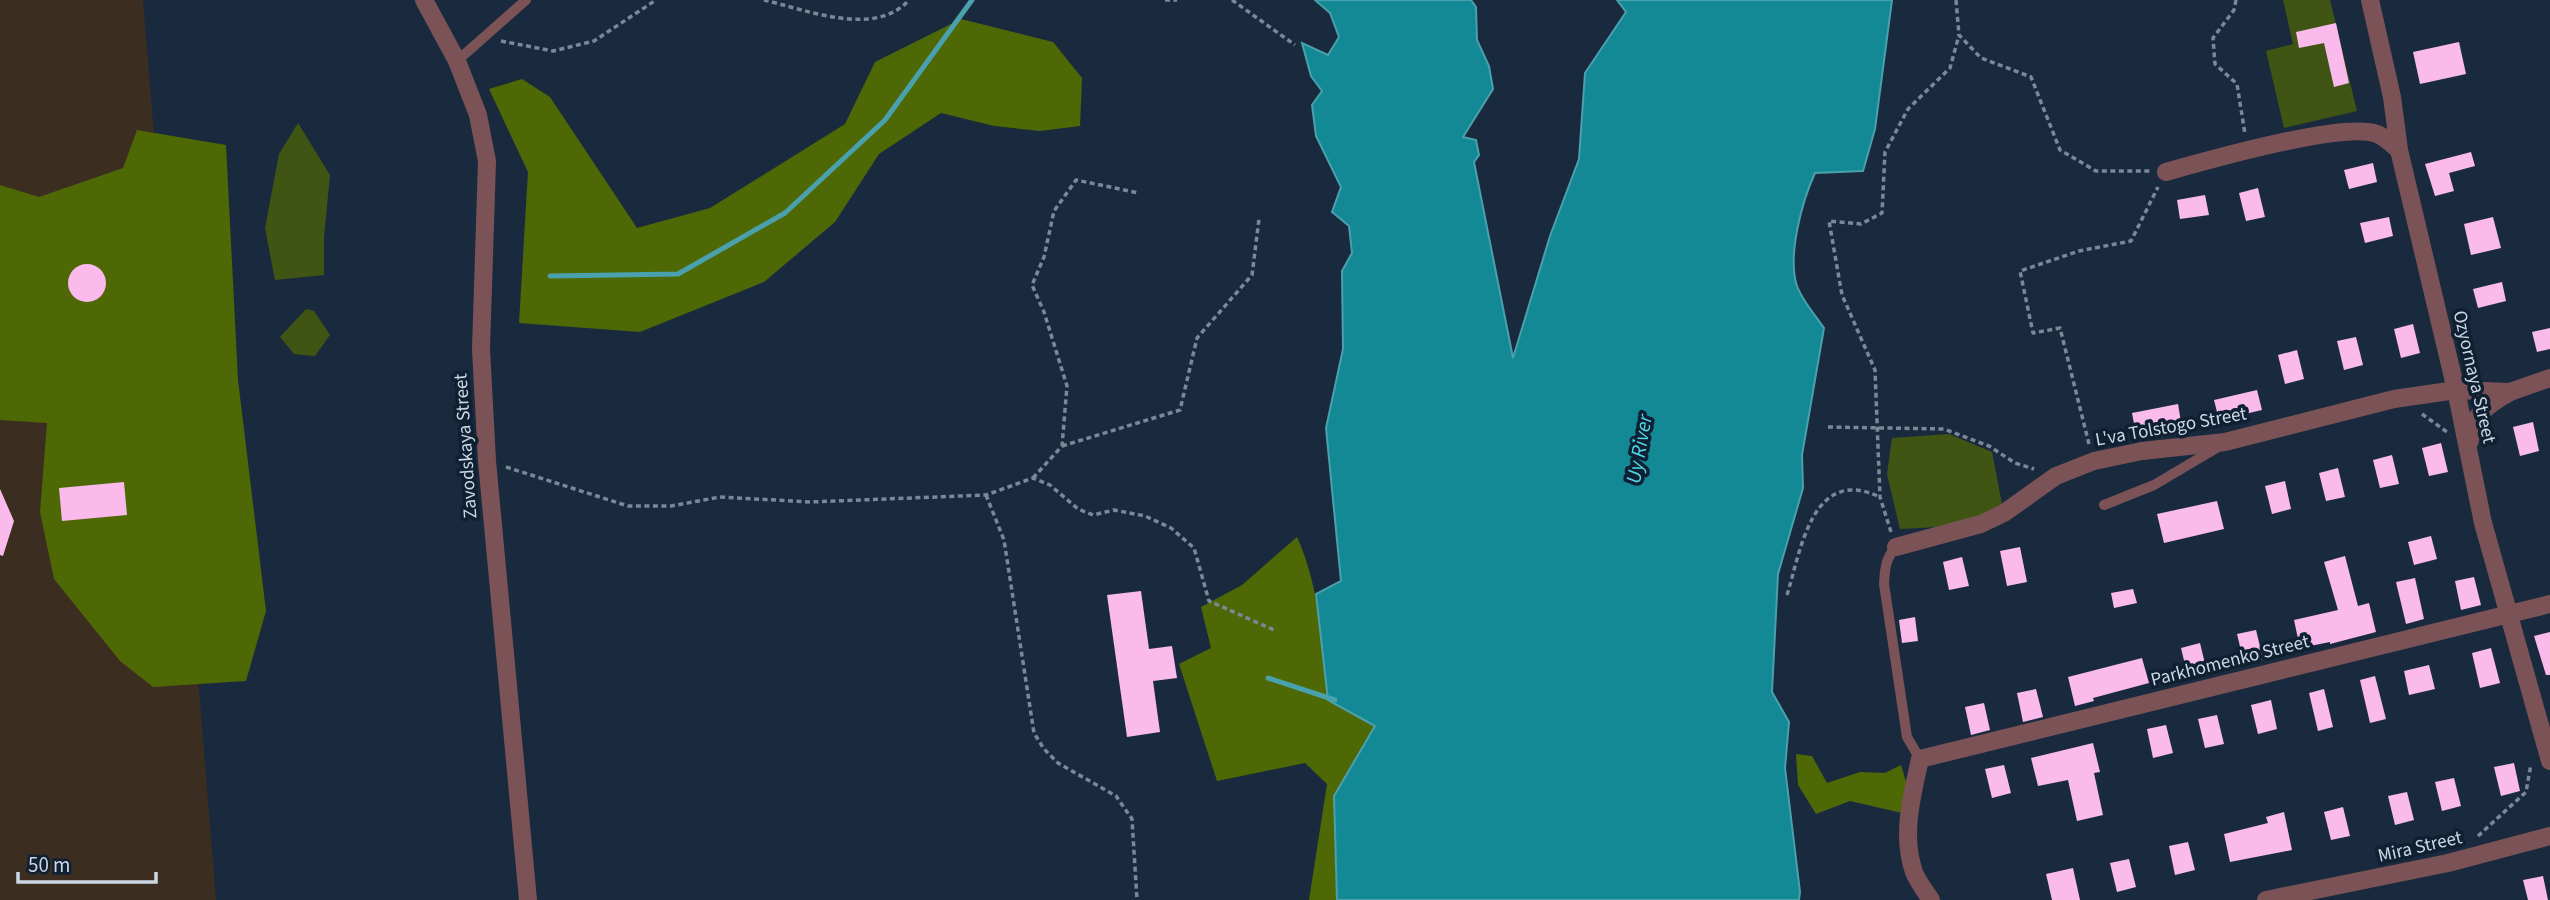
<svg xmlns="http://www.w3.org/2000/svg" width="2550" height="900" font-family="'Source Sans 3',sans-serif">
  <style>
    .industrial { fill: #3c2d21 }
    .green { fill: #405513 }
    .forest { fill: #4d6804 }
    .water { fill: #128995; stroke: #4aa0ad; stroke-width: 2 }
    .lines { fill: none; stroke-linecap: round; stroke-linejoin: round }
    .stream { stroke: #4aa0ad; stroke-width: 5 }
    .building { fill: #fabbec }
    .path { stroke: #7a8898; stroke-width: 3.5; stroke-dasharray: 5 3.5; stroke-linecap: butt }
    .lane { stroke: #7b5357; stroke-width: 10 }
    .street { stroke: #7b5357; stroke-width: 18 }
    .labels { text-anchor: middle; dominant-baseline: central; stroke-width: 7; stroke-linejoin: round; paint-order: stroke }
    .street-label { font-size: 19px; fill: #ccd7e4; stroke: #102033 }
    .water-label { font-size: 21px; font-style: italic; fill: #50dbeb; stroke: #102033 }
  </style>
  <rect width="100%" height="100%" fill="#1a2a3e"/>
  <!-- industrial -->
  <polygon class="industrial" points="0,0 143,0 216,900 0,900"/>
  <!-- green -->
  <g class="green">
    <polygon points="2283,0 2330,0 2357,111 2284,128 2266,51 2293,44"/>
    <polygon points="298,123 330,175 324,237 324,275 275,280 265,228 279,154"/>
    <polygon points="306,309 314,311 330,335 315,356 294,354 280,337"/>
    <polygon points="1949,434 1992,452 2002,504 1958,526 1900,529 1887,474 1892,438"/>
  </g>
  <!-- forest -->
  <g class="forest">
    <polygon points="961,19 1053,42 1082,78 1080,126 1040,131 994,126 941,113 879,154 835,222 764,282 640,332 519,323 528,172 489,89 522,79 550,97 637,228 710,208 845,124 875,62"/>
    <polygon points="137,130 226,145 238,380 266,611 246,681 153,687 120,661 54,579 40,512 47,423 0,420 0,185 39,197 123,168"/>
    <path d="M1297,537C1320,588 1322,644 1328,700L1375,726L1334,796L1337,900H1309L1327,784L1305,763L1217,781L1179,664L1211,648L1201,607L1242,585Z"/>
    <polygon points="1796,754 1812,756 1827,783 1860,772 1885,773 1901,765 1907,785 1902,813 1850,801 1816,814 1798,785"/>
  </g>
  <!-- water -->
  <path class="water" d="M1315,0H1471L1476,7L1477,40L1489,66L1493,89L1463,137L1476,140L1479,155L1474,162L1513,358L1550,236L1579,159L1585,73L1626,12L1617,0H1892L1875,129L1863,171L1815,173C1802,201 1787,256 1797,286C1802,300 1815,315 1824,328L1802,455L1803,488L1778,574L1772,692L1789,722L1785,768L1800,892L1799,900H1337L1334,796L1375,726L1328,700L1316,594L1341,581L1326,428L1343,349L1342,271L1352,253L1349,226L1332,212L1341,187L1316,136L1312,105L1322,91L1311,76L1302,43L1328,55L1339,37L1330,13Z"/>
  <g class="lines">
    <!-- stream -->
    <g class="stream">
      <polyline points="550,276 678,274 785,213 885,120 972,0"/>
      <polyline points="1268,678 1335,700"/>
    </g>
  </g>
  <!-- building -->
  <g class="building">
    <polygon points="2336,23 2349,83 2334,87 2324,43 2299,48 2296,32"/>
    <polygon points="2459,42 2466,74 2420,84 2413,52"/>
    <polygon points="2471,152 2475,166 2449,173 2454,191 2435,196 2425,164"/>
    <polygon points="2373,163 2377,182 2349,189 2344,170"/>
    <polygon points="2258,188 2265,217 2246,221 2239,193"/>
    <polygon points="2205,195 2209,215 2180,219 2177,200"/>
    <polygon points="2389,217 2393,236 2365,243 2360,223"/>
    <polygon points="2493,217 2501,248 2471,255 2464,224"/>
    <circle cx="87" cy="283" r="19"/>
    <polygon points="2502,282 2506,301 2478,308 2473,289"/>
    <polygon points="2413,324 2420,353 2401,358 2394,329"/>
    <polygon points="2550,328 2550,349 2537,352 2532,332"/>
    <polygon points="2356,337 2363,365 2344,370 2337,341"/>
    <polygon points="2297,350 2304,379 2285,384 2278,355"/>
    <polygon points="2257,390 2262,410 2219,420 2214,400"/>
    <polygon points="2178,404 2183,434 2137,440 2132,413"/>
    <polygon points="2533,422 2539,451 2520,456 2513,427"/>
    <polygon points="2441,443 2448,472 2429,476 2422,448"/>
    <polygon points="2392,455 2399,484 2380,488 2373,460"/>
    <polygon points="2338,468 2345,497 2326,501 2319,473"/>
    <polygon points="2285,481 2291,509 2272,514 2265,486"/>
    <polygon points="124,482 127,515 62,521 59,488"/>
    <polygon points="0,489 14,521 3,556 0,555"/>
    <polygon points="2217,501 2224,529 2164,543 2157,514"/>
    <polygon points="2431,536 2437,559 2414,565 2408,542"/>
    <polygon points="2020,547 2027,582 2007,586 2000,551"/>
    <polygon points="2345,556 2358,606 2369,603 2376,632 2330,644 2330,642 2300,648 2294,620 2338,610 2324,562"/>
    <polygon points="1962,557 1969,586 1949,590 1943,562"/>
    <polygon points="2474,577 2481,605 2461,610 2455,581"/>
    <polygon points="2415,578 2424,619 2406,624 2396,582"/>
    <polygon points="2133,589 2137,603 2114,608 2111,593"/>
    <polygon points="1141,591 1149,649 1172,646 1177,678 1153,681 1160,732 1127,737 1107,595"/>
    <polygon points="1915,617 1918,641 1902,643 1899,620"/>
    <polygon points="2256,630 2263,659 2244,663 2237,634"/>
    <polygon points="2550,632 2550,675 2546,675 2534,636"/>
    <polygon points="2200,643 2207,672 2188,677 2181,648"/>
    <polygon points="2491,648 2500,683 2480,688 2472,653"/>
    <polygon points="2142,658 2149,683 2093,698 2094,701 2075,706 2068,677"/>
    <polygon points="2429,665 2435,689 2409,695 2404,671"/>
    <polygon points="2375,676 2386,719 2370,723 2360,680"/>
    <polygon points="2036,689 2043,717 2023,722 2017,693"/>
    <polygon points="2324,689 2333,727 2318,731 2309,693"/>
    <polygon points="2271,700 2277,729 2258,734 2251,705"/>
    <polygon points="1984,703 1990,730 1971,735 1965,707"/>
    <polygon points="2217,715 2224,744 2205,748 2198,719"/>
    <polygon points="2166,725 2173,753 2153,758 2147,729"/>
    <polygon points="2093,743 2100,772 2094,773 2103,815 2077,821 2068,780 2038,786 2031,758"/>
    <polygon points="2514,763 2520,791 2501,796 2494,767"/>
    <polygon points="2004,765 2011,793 1992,798 1985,769"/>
    <polygon points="2454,778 2461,806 2442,811 2435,782"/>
    <polygon points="2407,792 2414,820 2395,825 2388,796"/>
    <polygon points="2343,807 2350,836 2331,840 2324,812"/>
    <polygon points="2284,812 2292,850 2230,862 2224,834 2268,823 2266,817"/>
    <polygon points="2188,842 2195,870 2175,875 2169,846"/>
    <polygon points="2129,859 2136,887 2117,892 2110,863"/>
    <polygon points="2073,868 2080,900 2052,900 2046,874"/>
    <polygon points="2543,876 2548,900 2528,900 2523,880"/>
  </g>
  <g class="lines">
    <!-- path -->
    <g class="path">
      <path d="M764,0C807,10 875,38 909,0"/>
      <polyline points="1165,0 1177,0"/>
      <polyline points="1232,0 1295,45"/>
      <polyline points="1956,0 1959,35 1981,58 2031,77 2060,150 2096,171 2150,171"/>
      <polyline points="2236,0 2234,10 2213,38 2215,64 2237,84 2245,134"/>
      <polyline points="501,41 553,51 594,41 656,0"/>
      <polyline points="2422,414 2447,432"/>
      <polyline points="1828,427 1944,429 1989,446 2015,463 2034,469"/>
      <polyline points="2089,444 2060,328 2033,333 2020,271 2079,251 2131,241 2158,187"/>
      <polyline points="1062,446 1180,410 1197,338 1252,275 1259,219"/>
      <polyline points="506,467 628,506 671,506 720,497 810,502 986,495 1033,478 1050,485 1078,509 1093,515 1114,510 1145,516 1171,528 1194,548 1209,601 1274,630"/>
      <polyline points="1033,478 1062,446 1067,386 1044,312 1032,285 1044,257 1054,211 1076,180 1139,193"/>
      <polyline points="986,495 1004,540 1034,733 1044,749 1058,763 1116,796 1132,819 1137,900"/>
      <polyline points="1891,532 1880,497 1875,370 1842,295 1829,221 1861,224 1882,213 1885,152 1908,109 1950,68 1959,35"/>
      <path d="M1787,595C1801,550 1812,465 1880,497"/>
      <polyline points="2478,836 2526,792 2531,764"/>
    </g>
    <!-- lane -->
    <g class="lane">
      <polyline points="457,61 526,0"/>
      <polyline points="2104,505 2154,485 2220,446"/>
      <path d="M1896,547C1885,559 1885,569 1884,584L1907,737L1920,759"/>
    </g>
    <!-- street -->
    <g class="street">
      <polyline points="424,0 457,61 478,115 487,161 481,349 487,461 528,900"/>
      <polyline points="2370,0 2392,97 2399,150 2456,390 2483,523 2550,761"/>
      <path d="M2166,172C2205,161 2345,121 2377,134C2385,137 2392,144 2399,150"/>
      <path d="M2470,441C2470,416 2490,403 2510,392"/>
      <polyline points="1896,547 1981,524 2004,513 2056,476 2094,461 2142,451 2225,442 2394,399 2456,390 2510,392 2550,378"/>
      <path d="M1931,900C1925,891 1918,882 1914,872C1901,835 1912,796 1920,759L2550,604"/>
      <polyline points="2266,900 2448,863 2550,836"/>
    </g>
  </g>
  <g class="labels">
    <!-- street labels -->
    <g class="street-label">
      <text transform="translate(2474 377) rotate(77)">Ozyornaya Street</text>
      <text transform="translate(2171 427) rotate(-10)">L'va Tolstogo Street</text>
      <text transform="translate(466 446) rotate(-94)">Zavodskaya Street</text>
      <text transform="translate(2230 661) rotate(-14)">Parkhomenko Street</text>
      <text transform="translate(2420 847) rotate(-13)">Mira Street</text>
    </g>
    <!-- water labels -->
    <g class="water-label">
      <text transform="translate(1639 449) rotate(-80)">Uy River</text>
    </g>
  </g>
  <!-- scale -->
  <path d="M18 872v10h138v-10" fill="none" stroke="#ccd7e4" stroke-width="3.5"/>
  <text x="28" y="872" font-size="21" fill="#ccd7e4" stroke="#102033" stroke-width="5" paint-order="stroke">50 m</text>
</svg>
